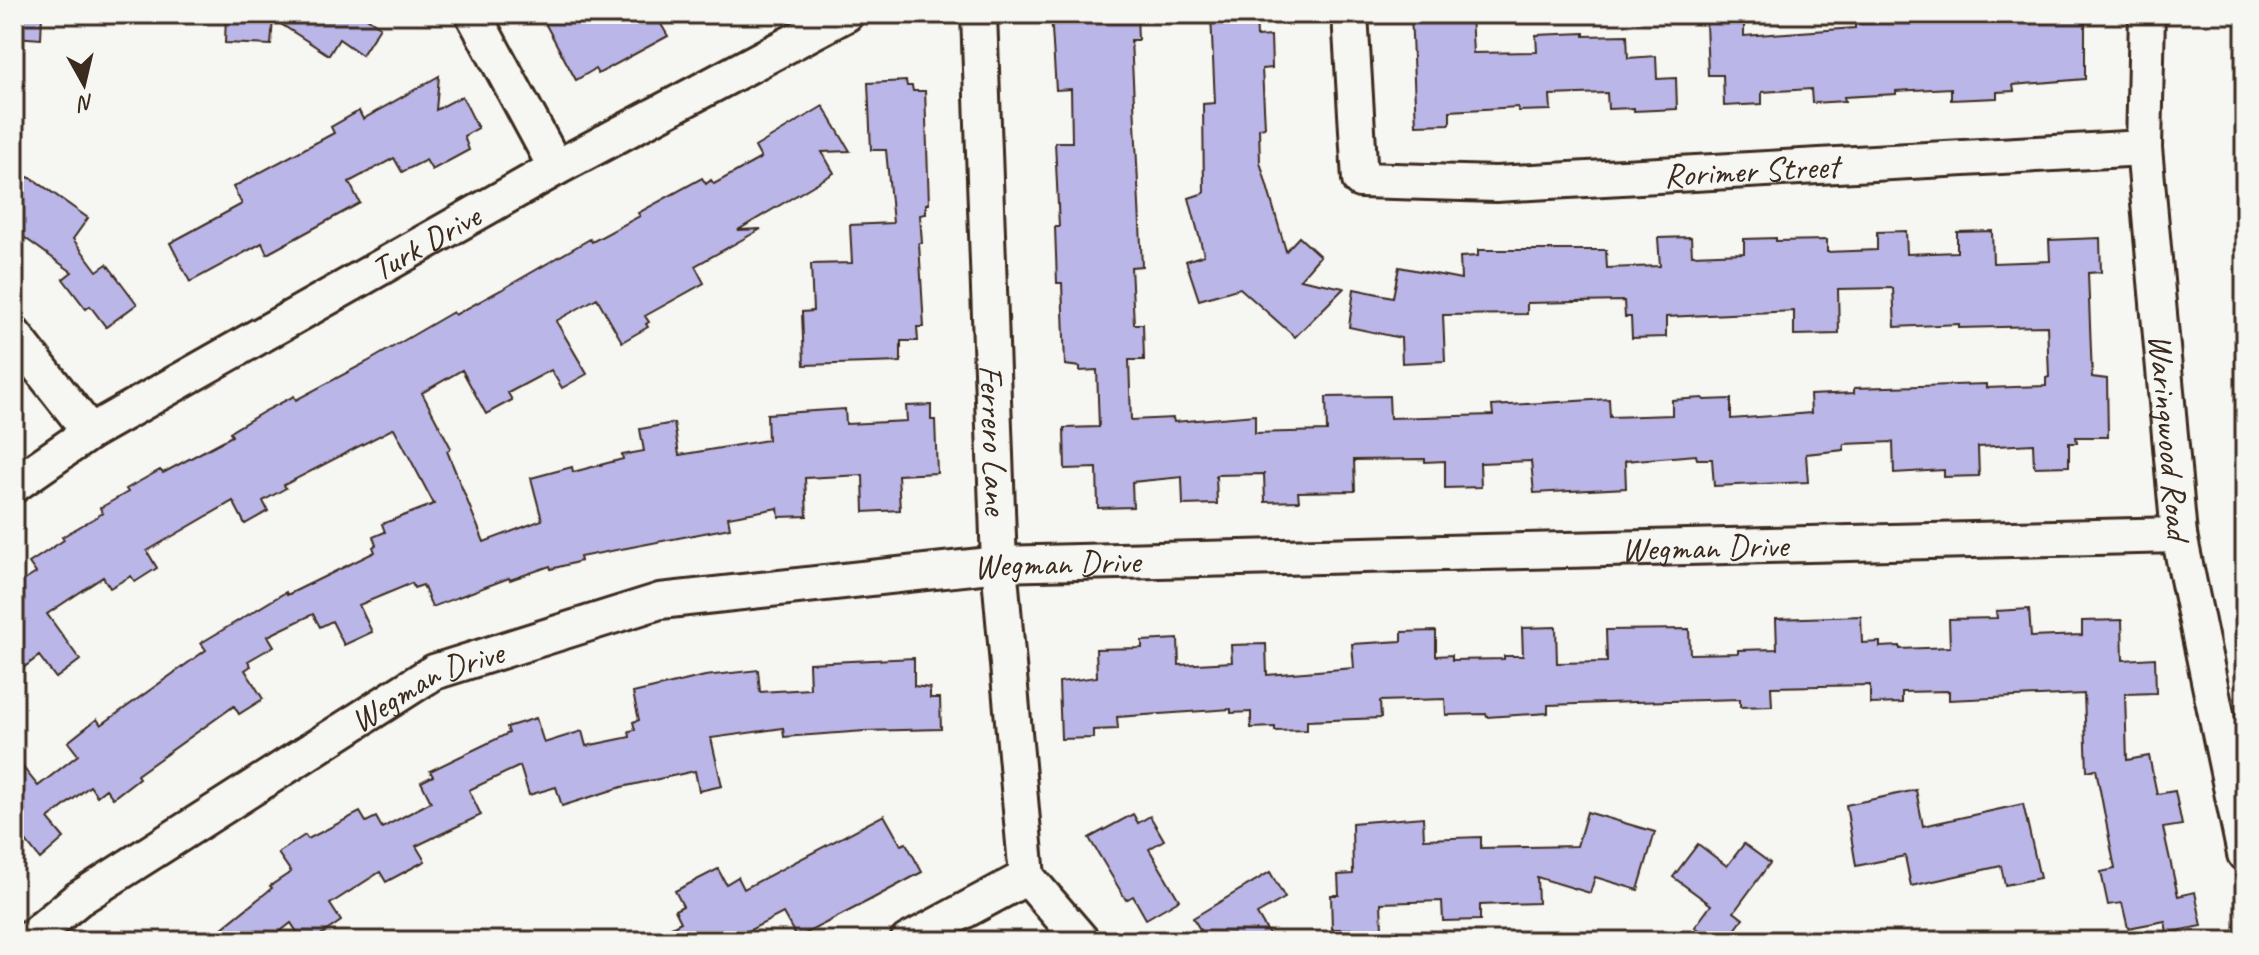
<svg xmlns="http://www.w3.org/2000/svg" width="2259" height="955" font-family="Caveat,sans-serif">
  <style>
    .building { fill: #bbb6e8; stroke: #3b2a1e; stroke-width: 2 }
    .lines { fill: none; stroke-linecap: round; stroke-linejoin: round }
    .minor-casing { stroke: #3b2a1e; stroke-width: 40 }
    .minor { stroke: #f6f6f2; stroke-width: 34 }
    .labels { text-anchor: middle; dominant-baseline: central; stroke-width: 6; stroke-linejoin: round; paint-order: stroke }
    .street-label { font-size: 34px; fill: #3b2a1e; stroke: #f6f6f2 }
  </style>
  <rect width="100%" height="100%" fill="#f6f6f2"/>
  <filter id="ink" filterUnits="userSpaceOnUse"><feTurbulence type="fractalNoise" baseFrequency=".0125" numOctaves="2"/><feDisplacementMap in="SourceGraphic" scale="16" xChannelSelector="R" yChannelSelector="G"/><feConvolveMatrix kernelMatrix="1 2 1 2 8 2 1 2 1" color-interpolation-filters="sRGB"/></filter>
  <g filter="url(#ink)">
    <!-- building -->
    <g class="building">
      <polygon points="14,14 42,14 41,39 14,37"/>
      <polygon points="226,14 361,14 380,27 362,55 339,39 329,55 273,19 271,45 225,43"/>
      <polygon points="540,14 655,14 668,36 598,74 595,69 576,80"/>
      <polygon points="1051,14 1137,14 1138,40 1131,40 1142,266 1131,267 1134,324 1143,324 1144,360 1129,360 1131,420 1173,418 1174,422 1255,415 1255,433 1327,431 1326,397 1389,396 1390,418 1493,415 1492,406 1609,399 1610,417 1672,415 1672,400 1703,398 1704,400 1731,399 1731,419 1811,413 1810,395 1854,393 1854,388 1986,384 1986,388 2046,386 2046,378 2049,377 2047,326 1959,328 1959,324 1895,327 1893,288 1838,289 1839,334 1794,335 1794,311 1666,317 1666,337 1632,338 1631,317 1625,317 1624,301 1527,303 1527,314 1443,315 1445,361 1402,363 1401,338 1349,327 1354,289 1393,297 1399,267 1461,279 1460,257 1478,256 1478,250 1606,250 1607,268 1660,266 1658,238 1691,237 1692,255 1744,253 1744,239 1776,238 1776,241 1827,240 1827,252 1877,250 1877,232 1906,231 1907,254 1957,252 1957,232 1992,231 1993,263 2050,261 2049,240 2100,238 2101,272 2088,273 2092,377 2107,379 2108,437 2076,437 2077,443 2069,443 2069,466 2034,467 2033,444 1978,447 1979,476 1944,477 1944,470 1894,473 1893,442 1844,444 1844,450 1806,454 1808,482 1714,486 1712,459 1697,459 1696,455 1625,461 1626,488 1534,493 1531,461 1480,463 1481,487 1445,488 1445,461 1425,462 1425,459 1354,460 1355,491 1298,492 1299,501 1265,502 1264,474 1216,475 1217,504 1183,505 1182,477 1132,482 1133,507 1098,508 1097,468 1065,469 1064,428 1099,427 1097,370 1080,371 1080,367 1065,365 1062,283 1057,283 1055,227 1059,227 1055,142 1072,142 1071,89 1056,90"/>
      <polygon points="1211,14 1256,14 1257,37 1271,36 1272,68 1262,69 1265,127 1259,128 1260,162 1286,251 1299,237 1320,256 1300,279 1344,288 1295,337 1240,288 1199,300 1186,261 1204,255 1189,198 1204,193 1203,104 1215,103"/>
      <polygon points="1411,14 1471,14 1473,53 1537,52 1536,35 1584,33 1584,36 1627,35 1628,58 1656,56 1657,79 1676,78 1677,109 1634,111 1634,108 1608,109 1607,93 1550,95 1551,110 1518,111 1518,107 1450,111 1450,124 1416,125"/>
      <polygon points="1960,14 1986,14 1986,17 2085,14 2085,79 2013,85 2014,91 1997,92 1997,98 1951,100 1951,88 1896,91 1896,94 1844,97 1845,101 1812,103 1811,89 1762,92 1762,104 1724,106 1723,75 1708,75 1706,23 1744,21 1744,36 1855,28 1855,24 1942,20 1941,16"/>
      <polygon points="439,76 436,110 462,96 478,128 464,136 469,150 432,170 426,160 402,172 394,158 349,182 360,203 267,254 262,243 190,282 170,243 242,204 233,187 334,133 331,127 359,111 363,119"/>
      <polygon points="906,81 907,86 912,86 913,91 925,91 929,204 926,204 926,214 920,215 922,243 919,243 924,327 917,327 918,341 901,341 901,362 804,365 802,312 813,311 811,264 852,263 850,225 893,223 886,150 871,150 868,83"/>
      <polygon points="823,106 850,151 822,152 834,173 738,230 761,229 695,266 704,283 645,316 649,322 646,324 648,327 622,342 597,298 556,321 587,374 562,388 551,370 508,393 512,400 486,414 462,370 422,393 451,448 447,451 484,542 542,520 531,478 572,467 573,472 623,459 622,455 644,451 640,429 674,423 679,455 768,440 767,414 845,409 846,424 907,421 906,406 931,405 931,420 935,420 937,473 898,475 900,510 864,512 863,475 805,478 807,516 779,517 778,508 728,517 730,528 580,557 581,561 551,569 550,566 510,580 509,578 432,607 423,585 414,588 412,583 359,605 372,632 344,645 332,621 320,627 313,614 268,636 274,646 248,661 251,666 245,670 263,699 239,714 234,706 137,775 139,778 113,798 106,789 97,796 90,786 48,819 64,838 40,859 14,826 14,756 38,786 78,755 68,742 97,719 101,725 206,650 201,643 286,592 287,595 375,552 373,547 376,545 373,537 385,532 382,524 434,504 394,428 284,485 286,488 263,501 268,511 245,524 233,501 147,551 157,568 135,582 131,576 110,588 103,577 47,614 80,660 56,678 39,656 14,675 14,587 36,573 29,563 64,540 62,537 103,513 100,508 128,492 126,489 160,470 163,473 232,436 230,432 265,411 294,396 296,400 367,362 453,312 455,315 501,290 590,239 592,242 640,216 638,213 702,178 706,184 711,180 714,184 761,158 755,147"/>
      <polygon points="14,172 33,179 88,218 73,239 97,271 107,264 137,304 106,327 90,306 86,309 63,279 72,272 14,230"/>
      <polygon points="2029,609 2031,637 2082,635 2082,621 2122,620 2123,660 2155,658 2156,693 2125,694 2127,760 2149,756 2157,794 2175,791 2182,825 2163,828 2178,896 2195,892 2202,926 2167,933 2165,921 2128,928 2122,903 2108,905 2101,872 2115,869 2096,769 2087,771 2084,694 1949,700 1949,691 1902,692 1902,703 1870,704 1870,685 1771,687 1772,706 1740,707 1740,699 1635,702 1548,705 1548,713 1487,717 1486,714 1446,715 1445,699 1380,701 1381,718 1307,721 1307,730 1275,731 1275,727 1251,728 1251,712 1231,713 1231,709 1117,717 1118,729 1093,730 1093,738 1061,739 1059,682 1097,677 1096,649 1142,648 1142,641 1178,639 1179,665 1232,662 1231,645 1266,644 1267,675 1354,668 1352,644 1402,641 1402,632 1436,631 1436,656 1452,655 1452,660 1504,659 1504,656 1523,656 1522,628 1556,627 1557,663 1607,662 1606,630 1689,629 1690,654 1738,653 1738,650 1777,649 1776,619 1861,616 1862,643 1880,642 1880,647 1900,646 1900,649 1950,647 1949,619 1997,618 1996,611"/>
      <polygon points="914,658 914,686 930,688 930,698 940,698 941,729 865,731 784,737 783,728 711,738 722,786 699,791 695,771 622,787 562,806 556,787 529,795 520,766 469,790 481,815 416,846 425,861 386,882 380,872 330,904 341,921 312,941 303,941 291,923 268,941 206,941 272,888 270,886 291,872 278,853 305,835 308,839 360,812 366,822 376,817 382,828 431,802 421,782 433,776 430,771 509,733 507,727 536,718 544,743 582,731 586,746 630,737 629,731 635,730 633,722 639,720 633,693 705,676 758,670 760,692 810,689 809,663"/>
      <polygon points="1916,790 1923,826 2023,804 2040,878 2005,885 2001,866 1911,886 1905,856 1856,866 1846,805"/>
      <polygon points="1587,812 1655,832 1638,890 1595,877 1590,893 1537,877 1538,903 1480,905 1480,920 1443,921 1442,901 1381,903 1382,929 1332,929 1331,895 1339,895 1338,875 1353,874 1352,823 1423,817 1424,839 1481,837 1481,848 1577,846"/>
      <polygon points="1133,814 1138,823 1150,816 1164,840 1149,849 1179,900 1146,919 1133,896 1126,900 1089,838"/>
      <polygon points="884,815 901,845 906,843 922,872 870,900 797,938 783,913 729,941 645,941 681,922 675,910 683,906 675,891 718,869 726,884 738,877 744,889"/>
      <polygon points="1698,844 1727,866 1744,844 1770,863 1734,912 1743,919 1727,941 1715,941 1695,927 1711,905 1673,877"/>
      <polygon points="1270,872 1285,898 1257,914 1273,941 1207,941 1193,918"/>
    </g>
    <g class="lines">
      <defs>
        <g id="minor">
          <polyline points="473,14 556,168"/>
          <path id="s1" d="M979,14L999,564L1027,877L1082,941"/>
          <path id="s2" d="M1350,14L1360,180L1496,184L2144,148"/>
          <path id="s3" d="M2147,14L2144,148L2179,535L2245,854"/>
          <polyline points="14,335 90,432"/>
          <path id="s4" d="M14,485L90,432L556,168L846,14"/>
          <path id="s5" d="M27,941L78,899L434,672L660,601L999,564L2179,535"/>
          <polyline points="908,941 1027,877"/>
        </g>
      </defs>
      <!-- minor casing -->
      <use href="#minor" class="minor-casing"/>
      <!-- minor -->
      <use href="#minor" class="minor"/>
    </g>
  </g>
  <g class="labels">
    <!-- street labels -->
    <g class="street-label">
      <text stroke="none"><textPath href="#s2" startOffset="558">Rorimer Street</textPath></text>
      <text stroke="none"><textPath href="#s4" startOffset="478">Turk Drive</textPath></text>
      <text stroke="none"><textPath href="#s3" startOffset="424">Waringwood Road</textPath></text>
      <text stroke="none"><textPath href="#s1" startOffset="426">Ferrero Lane</textPath></text>
      <text stroke="none"><textPath href="#s5" startOffset="1772">Wegman Drive</textPath></text>
      <text stroke="none"><textPath href="#s5" startOffset="1124">Wegman Drive</textPath></text>
      <text stroke="none"><textPath href="#s5" startOffset="476">Wegman Drive</textPath></text>
    </g>
  </g>
  <!-- margin -->
  <rect width="2259" height="955" fill="none" stroke="#f6f6f2" stroke-width="48"/>
  <rect x="24" y="24" width="2211" height="907" fill="none" stroke="#3b2a1e" stroke-width="3" filter="url(#ink)"/>
  <!-- north arrow -->
  <g transform="translate(84 84) rotate(172)" stroke="#f6f6f2" stroke-width="6" paint-order="stroke">
  <path d="M0-6L14 30L0 20L-14 30Z" fill="#3b2a1e"/>
  <text y="-12" font-size="22" font-weight="bold" text-anchor="middle" fill="#3b2a1e">N</text>
  </g>
</svg>
